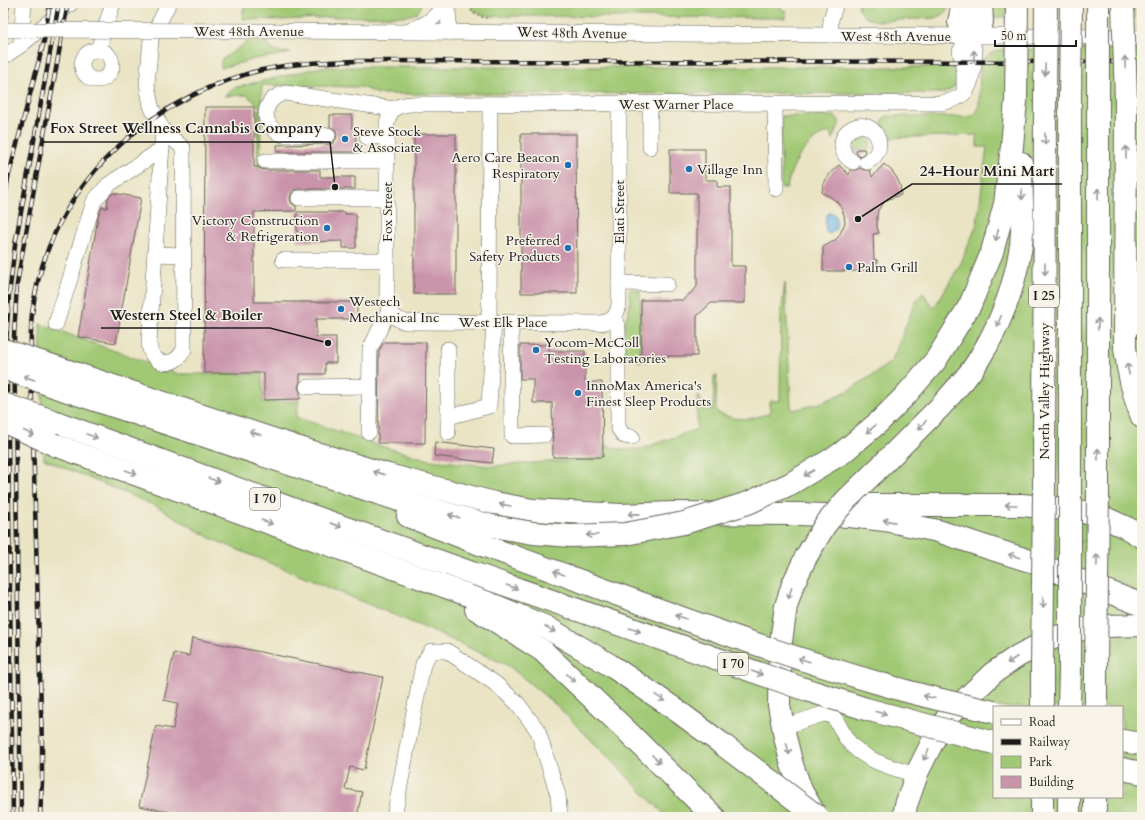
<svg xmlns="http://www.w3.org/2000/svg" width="1145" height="820" font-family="Cardo,serif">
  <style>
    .green { fill: #a1c975; stroke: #5e7248; fill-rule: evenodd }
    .water { fill: #6db4e4; stroke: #446880 }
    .building { fill: #c993aa }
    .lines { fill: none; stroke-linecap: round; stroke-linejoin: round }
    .minor-casing { stroke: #646257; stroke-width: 16 }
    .highway-casing { stroke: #646257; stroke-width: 24 }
    .path { stroke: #646257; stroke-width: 2; stroke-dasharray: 1 3; stroke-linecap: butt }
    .minor { stroke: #fff; stroke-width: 15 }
    .highway { stroke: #fff; stroke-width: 22 }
    .rail-casing { stroke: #1c1c1c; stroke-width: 4.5 }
    .rail { stroke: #f7f3e8; stroke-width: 3; stroke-dasharray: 9; stroke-linecap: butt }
    .minor-bridge-casing { stroke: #646257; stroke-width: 16; stroke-linecap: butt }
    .highway-bridge-casing { stroke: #646257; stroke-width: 24; stroke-linecap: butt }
    .minor-bridge { stroke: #fff; stroke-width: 15 }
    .highway-bridge { stroke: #fff; stroke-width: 22 }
    .oneway { stroke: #999 }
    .poi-dot { fill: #1f6fb2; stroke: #f7f3e8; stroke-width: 1.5 }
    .labels { text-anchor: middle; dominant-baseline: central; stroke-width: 3; stroke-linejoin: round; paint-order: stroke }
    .shield { fill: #f7f3e8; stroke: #5e5c59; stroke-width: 1 }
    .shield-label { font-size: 13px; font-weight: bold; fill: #1c1c1c }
    .street-label { font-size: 14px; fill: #1c1c1c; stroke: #f7f3e8 }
    .poi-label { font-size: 14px; fill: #1c1c1c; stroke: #f7f3e8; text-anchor: start }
    .leader { fill: none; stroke: #1c1c1c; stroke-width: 1.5 }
    .callout-dot { fill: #1c1c1c; stroke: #f7f3e8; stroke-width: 1.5 }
    .callout-label { font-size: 15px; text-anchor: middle; font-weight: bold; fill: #1c1c1c; stroke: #f7f3e8; stroke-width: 3; stroke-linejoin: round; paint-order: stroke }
  </style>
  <rect width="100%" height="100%" fill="#f7f3e8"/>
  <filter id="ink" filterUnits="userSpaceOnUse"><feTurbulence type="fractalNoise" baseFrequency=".025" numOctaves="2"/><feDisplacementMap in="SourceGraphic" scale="8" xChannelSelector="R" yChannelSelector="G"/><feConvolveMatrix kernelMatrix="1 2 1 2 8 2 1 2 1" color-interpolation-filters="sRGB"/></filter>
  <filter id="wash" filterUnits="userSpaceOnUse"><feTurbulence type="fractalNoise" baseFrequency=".012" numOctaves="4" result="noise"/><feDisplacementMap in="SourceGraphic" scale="16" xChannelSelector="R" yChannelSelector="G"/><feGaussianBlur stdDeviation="0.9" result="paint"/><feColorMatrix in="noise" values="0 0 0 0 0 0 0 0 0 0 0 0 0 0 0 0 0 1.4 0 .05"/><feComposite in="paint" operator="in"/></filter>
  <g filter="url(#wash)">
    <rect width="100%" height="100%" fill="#eae4c5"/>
    <!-- green -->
    <g class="green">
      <path d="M253,3H421C422,12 414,15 406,16L336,17L283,20L243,19V9Z"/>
      <path d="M470,3H775L783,10L786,11V18L487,16C480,14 470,11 470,3Z"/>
      <path d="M858,3H951C948,12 944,15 935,18L879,21C868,21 859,14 858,3Z"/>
      <polygon points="986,3 1006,3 1006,17 986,18"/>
      <polygon points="253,38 267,42 270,48 275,51 291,53 255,59 221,68 221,60"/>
      <path d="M1003,49H1142V817H667L607,756L556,705L509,666L430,630L210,538L158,507L44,459L40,324L179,374H262L263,402L299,401L296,417L377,445L430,460L490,466L604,458V445L623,450L641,449L697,429V396H699C701,404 703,411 713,410L714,376H717L716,409L718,413L733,418L749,419L771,413L769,405L771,401H780L781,316L785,282L791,407L794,410L820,403L848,391L877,372L892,361L916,300L923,293L934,308L961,263L977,224L987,147H977V135L889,138L882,125L883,119L887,116L967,117C974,116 978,112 979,105L980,67L983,60L988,55L995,51ZM994,707H1122V797H994Z"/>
      <polygon points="321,67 956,67 956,85 951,90 944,93 378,94 361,87 262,85 261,108 247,95 224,96 233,88"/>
      <polygon points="258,109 261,109 260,208 257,208"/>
      <path d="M781,116H834L839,120V125L833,139L829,132C824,134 819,136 815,139C799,152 790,169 787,188H781Z"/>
      <path d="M859,134C871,134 874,146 865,152L863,149H857L856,152C848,146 850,137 859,134Z"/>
      <polygon points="631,289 640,291 641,357 649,357 649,361 637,361 637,358 625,358 624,322 627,316 630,305 629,291"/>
    </g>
    <!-- water -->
    <path class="water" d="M829,213H833C839,219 838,236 827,233L825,230L826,216Z"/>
    <g id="blocks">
      <!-- building -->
      <g class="building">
        <polygon points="205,107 254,107 254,167 258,167 261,169 265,170 320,170 320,177 355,177 355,189 299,189 294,190 291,194 290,198 291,203 296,206 296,211 254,212 254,302 357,302 357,319 316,319 316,337 336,337 336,363 325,363 325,374 300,374 300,382 298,387 300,392 300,399 264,400 264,373 204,373"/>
        <polygon points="330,115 352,115 352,128 356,128 356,152 277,152 277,145 328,144 333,143 336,139 337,135 336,130 330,127"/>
        <rect x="414" y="134" width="42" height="160"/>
        <polygon points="521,134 576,134 577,293 521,293"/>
        <polygon points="670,149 705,149 705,180 717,180 717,187 731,187 731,266 745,266 745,303 711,303 697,316 697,356 641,356 641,300 683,300 697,287 697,193 670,193"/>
        <polygon points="857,149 864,149 865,152 860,157 856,153"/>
        <polygon points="884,164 892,171 897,178 900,185 901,195 894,197 887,200 882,205 878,210 877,216 877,227 879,233 873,234 874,260 877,260 878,271 823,271 823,247 834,241 839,236 845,223 844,215 841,207 836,201 829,196 822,193 823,185 827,178 832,171 839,165 849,175 850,170 857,170 860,168 864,170 870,170 872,177"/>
        <polygon points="113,193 141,198 116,343 78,337 98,217 102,207 107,208 108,198"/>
        <polygon points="297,212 345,212 345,214 356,214 356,248 343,248 343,241 297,242"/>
        <polygon points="384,342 426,342 425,443 378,443 379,351"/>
        <polygon points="520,345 549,345 549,351 585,351 585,382 602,382 603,457 553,457 552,403 533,403 533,379 520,379"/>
        <polygon points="435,442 494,449 492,463 434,456"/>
        <polygon points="192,638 383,677 364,770 350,767 345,789 362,792 357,817 171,817 171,812 139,806 156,726 173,729 178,703 164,700 174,653 189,656"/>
      </g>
    </g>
  </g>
  <g filter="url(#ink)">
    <use href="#blocks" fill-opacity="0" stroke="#646257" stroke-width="1"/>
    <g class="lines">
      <defs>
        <g id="minor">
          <polyline points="448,3 449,32"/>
          <path d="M410,30C425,25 437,18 444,3"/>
          <polyline points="276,31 671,34 1142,37"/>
          <polyline points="830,35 831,19 836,3"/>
          <polyline points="21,42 24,3"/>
          <circle cx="97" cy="65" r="15"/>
          <polyline points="98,50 113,3"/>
          <polyline points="3,57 21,45 71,3"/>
          <polyline points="964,87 964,73 960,51 969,36"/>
          <path d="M619,104V303C618,316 611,323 598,323L406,322C390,318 388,310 387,295V124C389,109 397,105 411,104L941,103C963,99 970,92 973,70C974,65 975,59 975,54C975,48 971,42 969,36"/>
          <polyline points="650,104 650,147"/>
          <polyline points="775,104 776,189"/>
          <path d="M163,130L149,343C150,366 175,370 184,349L183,148L163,130L156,117L151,106L147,84L151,39L169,3"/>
          <path d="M328,135H283C259,126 261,98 286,93L394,109"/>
          <polyline points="367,137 387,137"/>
          <polyline points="265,161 387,161"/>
          <path d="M853,162C846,158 842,152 842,144C842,138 845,132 851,129C873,115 892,149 867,162"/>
          <polyline points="299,198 387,198"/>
          <polyline points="155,254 183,255"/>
          <polyline points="283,260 387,260"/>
          <polyline points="619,283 667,284"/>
          <polyline points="614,318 618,328 618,425 619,429 624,436 632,437"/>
          <polyline points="489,322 490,104"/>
          <polyline points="511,323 512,436 544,435"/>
          <polyline points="56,324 94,201 108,185 162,149"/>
          <polyline points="448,349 448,433"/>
          <polyline points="307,387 369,386"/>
          <polyline points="448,417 489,406 494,322"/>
          <polyline points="369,432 370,349 389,310"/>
          <path d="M783,727L823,714L832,715C839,723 842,733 848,741C864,761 893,768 916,775"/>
          <polyline points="394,817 423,664 431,651 447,651 496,684 518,704 538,731 558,795 560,817"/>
        </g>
        <g id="highway">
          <polyline points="963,3 959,22 969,36 982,22 981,3"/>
          <path d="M1126,101L1125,348C1128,371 1133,395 1142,417"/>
          <polyline points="1135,283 1142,324"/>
          <polyline points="56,367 293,446 388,475 494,503 533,510 621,515 673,513 799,514 849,516 885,520 938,531 989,548 1030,561 1142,605"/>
          <polyline points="56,387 399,500 492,526"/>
          <polyline points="56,422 287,507 475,574"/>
          <polyline points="55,445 479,599 546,627 610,665 672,707 722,744"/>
          <polyline points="842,453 879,422 905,396 936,360 970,305 992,252 1005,204 1012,146 1016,100"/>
          <path d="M887,460C905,442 923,424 941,406C953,392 966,379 976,364C999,328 1015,287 1021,245C1024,218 1021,190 1021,163"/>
          <polyline points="1044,493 1045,100"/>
          <polyline points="1070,493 1070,100"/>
          <polyline points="1098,493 1098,100"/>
          <polyline points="856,505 1022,505 1076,510 1105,518 1127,528 1142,537"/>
          <polyline points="408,516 485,546"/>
          <polyline points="806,557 793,584 786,606 780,649 779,705 785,737 792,765 802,792 816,816"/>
          <polyline points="476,609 510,630 543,651 628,732 714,817"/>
          <polyline points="1042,707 1042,669"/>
          <polyline points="1069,707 1070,669"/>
          <polyline points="1096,707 1096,669"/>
          <polyline points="1122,741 1142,744"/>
          <polyline points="1122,769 1142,773"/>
          <polyline points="904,817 906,805 918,771 936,735 949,715 993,673 1018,656 1053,638 1083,629 1107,626 1142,625"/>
          <polyline points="1042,817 1042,797"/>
          <polyline points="1069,817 1069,797"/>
          <polyline points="1095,817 1095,797"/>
        </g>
      </defs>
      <!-- minor casing -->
      <use href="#minor" class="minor-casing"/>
      <!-- highway casing -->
      <use href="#highway" class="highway-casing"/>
      <!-- path -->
      <g class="path">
        <path d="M469,3C468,12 479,16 487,18"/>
        <polyline points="857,3 858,11"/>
      </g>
      <!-- minor -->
      <use href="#minor" class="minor"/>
      <!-- highway -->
      <use href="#highway" class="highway"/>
      <defs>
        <g id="rail">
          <polyline points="3,32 8,3"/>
          <polyline points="3,210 8,178 44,41 50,3"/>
          <polyline points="13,817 8,433 6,345 9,296 15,245 59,3"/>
          <polyline points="21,817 14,336 17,284 21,260 68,3"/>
          <path d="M40,817L42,782V745L31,369C31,351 30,332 32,314C47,193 137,106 250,73C285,63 322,62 358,61L1142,62"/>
        </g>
      </defs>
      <!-- rail casing -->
      <use href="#rail" class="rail-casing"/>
      <!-- rail -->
      <use href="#rail" class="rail"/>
      <defs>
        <polyline id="minor-bridge" points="3,30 276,31"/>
        <g id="highway-bridge">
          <polyline points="1098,3 1098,100"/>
          <polyline points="1123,3 1126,101"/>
          <polyline points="1016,100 1017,3"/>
          <polyline points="1045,100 1046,3"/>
          <polyline points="1070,100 1071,3"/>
          <polyline points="3,350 56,367"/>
          <polyline points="3,368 56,387"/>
          <polyline points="3,404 56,422"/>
          <polyline points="3,421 55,445"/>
          <polyline points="492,526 533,533 571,536 625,534 684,523 748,503 790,484 842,453"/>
          <path d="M485,546C618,594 750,646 885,685C921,696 958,704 994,712"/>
          <polyline points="806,557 825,525 846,500 887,460"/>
          <polyline points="475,574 801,688 866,709 994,743"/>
          <polyline points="1042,669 1044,493"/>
          <polyline points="1070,669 1070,493"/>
          <polyline points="1096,669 1098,493"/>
          <polyline points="722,744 818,817"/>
        </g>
      </defs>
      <!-- minor-bridge casing -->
      <use href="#minor-bridge" class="minor-bridge-casing"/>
      <!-- highway-bridge casing -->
      <use href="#highway-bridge" class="highway-bridge-casing"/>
      <!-- minor-bridge -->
      <use href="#minor-bridge" class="minor-bridge"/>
      <!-- highway-bridge -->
      <use href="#highway-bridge" class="highway-bridge"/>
    </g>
    <!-- one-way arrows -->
    <defs><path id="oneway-shaft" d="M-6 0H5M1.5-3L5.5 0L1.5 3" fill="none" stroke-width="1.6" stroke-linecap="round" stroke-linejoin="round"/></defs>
    <g class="oneway">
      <use href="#oneway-shaft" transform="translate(974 56) rotate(-91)"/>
      <use href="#oneway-shaft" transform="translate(1125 62) rotate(-92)"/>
      <use href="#oneway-shaft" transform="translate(1045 70) rotate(91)"/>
      <use href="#oneway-shaft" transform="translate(1045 139) rotate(90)"/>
      <use href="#oneway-shaft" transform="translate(1126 152) rotate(-89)"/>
      <use href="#oneway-shaft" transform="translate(1022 194) rotate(89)"/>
      <use href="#oneway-shaft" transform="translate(1098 194) rotate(-90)"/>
      <use href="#oneway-shaft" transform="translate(997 235) rotate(104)"/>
      <use href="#oneway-shaft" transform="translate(1045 269) rotate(90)"/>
      <use href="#oneway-shaft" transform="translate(999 321) rotate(113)"/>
      <use href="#oneway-shaft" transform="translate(1098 324) rotate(-90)"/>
      <use href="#oneway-shaft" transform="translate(1128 369) rotate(-102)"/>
      <use href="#oneway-shaft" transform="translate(29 378) rotate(-161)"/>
      <use href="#oneway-shaft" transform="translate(922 425) rotate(134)"/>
      <use href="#oneway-shaft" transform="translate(871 429) rotate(139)"/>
      <use href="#oneway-shaft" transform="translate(29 433) rotate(24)"/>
      <use href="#oneway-shaft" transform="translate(255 433) rotate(-162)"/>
      <use href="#oneway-shaft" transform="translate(92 436) rotate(20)"/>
      <use href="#oneway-shaft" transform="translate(1098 454) rotate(-90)"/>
      <use href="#oneway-shaft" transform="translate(131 472) rotate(20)"/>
      <use href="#oneway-shaft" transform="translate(379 473) rotate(-163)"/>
      <use href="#oneway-shaft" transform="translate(809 473) rotate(150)"/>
      <use href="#oneway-shaft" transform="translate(214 480) rotate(20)"/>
      <use href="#oneway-shaft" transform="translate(505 505) rotate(-170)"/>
      <use href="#oneway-shaft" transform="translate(1011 505) rotate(180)"/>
      <use href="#oneway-shaft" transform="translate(634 514) rotate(179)"/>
      <use href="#oneway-shaft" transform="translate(454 516) rotate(-164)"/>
      <use href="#oneway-shaft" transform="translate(889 521) rotate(-169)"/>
      <use href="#oneway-shaft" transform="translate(267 522) rotate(20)"/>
      <use href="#oneway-shaft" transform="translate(336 525) rotate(20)"/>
      <use href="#oneway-shaft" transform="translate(592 535) rotate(178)"/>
      <use href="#oneway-shaft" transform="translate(1014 556) rotate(-162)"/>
      <use href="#oneway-shaft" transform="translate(1097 560) rotate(-89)"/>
      <use href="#oneway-shaft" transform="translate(559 573) rotate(-160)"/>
      <use href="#oneway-shaft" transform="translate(512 587) rotate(19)"/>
      <use href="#oneway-shaft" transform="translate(790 593) rotate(107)"/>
      <use href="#oneway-shaft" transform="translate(1043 602) rotate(91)"/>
      <use href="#oneway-shaft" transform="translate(681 617) rotate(-160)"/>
      <use href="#oneway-shaft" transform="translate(550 629) rotate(29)"/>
      <use href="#oneway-shaft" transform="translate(635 630) rotate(19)"/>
      <use href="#oneway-shaft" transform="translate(804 660) rotate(-162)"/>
      <use href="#oneway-shaft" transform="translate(1012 660) rotate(147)"/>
      <use href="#oneway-shaft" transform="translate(757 673) rotate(19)"/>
      <use href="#oneway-shaft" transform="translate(571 678) rotate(43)"/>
      <use href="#oneway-shaft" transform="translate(929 697) rotate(-166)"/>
      <use href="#oneway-shaft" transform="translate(660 698) rotate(34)"/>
      <use href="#oneway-shaft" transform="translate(881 713) rotate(15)"/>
      <use href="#oneway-shaft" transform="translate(788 749) rotate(76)"/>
      <use href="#oneway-shaft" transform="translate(926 755) rotate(117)"/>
      <use href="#oneway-shaft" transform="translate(656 759) rotate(45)"/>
    </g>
  </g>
  <!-- markers -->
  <g class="poi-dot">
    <circle cx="345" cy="139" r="4"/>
    <circle cx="568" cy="165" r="4"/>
    <circle cx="689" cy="169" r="4"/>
    <circle cx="327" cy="228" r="4"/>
    <circle cx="568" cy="248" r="4"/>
    <circle cx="849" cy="267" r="4"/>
    <circle cx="341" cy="309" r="4"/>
    <circle cx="536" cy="350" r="4"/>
    <circle cx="578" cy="393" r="4"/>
  </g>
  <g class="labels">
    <!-- shield labels -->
    <g class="shield">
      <rect x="1029" y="285" width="30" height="22" rx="3"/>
      <rect x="250" y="488" width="30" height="22" rx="3"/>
      <rect x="718" y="653" width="30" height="22" rx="3"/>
    </g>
    <g class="shield-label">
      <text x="1044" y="296">I 25</text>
      <text x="265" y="499">I 70</text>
      <text x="733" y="664">I 70</text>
    </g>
    <!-- street labels -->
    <g class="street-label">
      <text x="249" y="31">West 48th Avenue</text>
      <text transform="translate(572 33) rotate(1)">West 48th Avenue</text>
      <text x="896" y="36">West 48th Avenue</text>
      <text x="676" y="104">West Warner Place</text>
      <text transform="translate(387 212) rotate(-90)">Fox Street</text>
      <text transform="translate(619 212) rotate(-90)">Elati Street</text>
      <text x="503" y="322">West Elk Place</text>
      <text transform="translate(1044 391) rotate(-90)">North Valley Highway</text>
    </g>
    <!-- poi labels -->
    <g class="poi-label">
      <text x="353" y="131">Steve Stock<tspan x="353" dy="16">&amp; Associate</tspan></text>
      <text x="560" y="157" text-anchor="end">Aero Care Beacon<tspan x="560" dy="16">Respiratory</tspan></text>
      <text x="697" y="169">Village Inn</text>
      <text x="319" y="220" text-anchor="end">Victory Construction<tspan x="319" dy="16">&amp; Refrigeration</tspan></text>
      <text x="560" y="240" text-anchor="end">Preferred<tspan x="560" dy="16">Safety Products</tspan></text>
      <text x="857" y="267">Palm Grill</text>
      <text x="349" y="301">Westech<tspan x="349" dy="16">Mechanical Inc</tspan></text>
      <text x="544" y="342">Yocom-McColl<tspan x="544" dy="16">Testing Laboratories</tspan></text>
      <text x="586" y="385">InnoMax America's<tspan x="586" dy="16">Finest Sleep Products</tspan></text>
    </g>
  </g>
  <!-- callouts -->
  <path class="leader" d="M335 187L330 142H41M858 219L912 184H1062M328 343L270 328H101"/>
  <g class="callout-dot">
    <circle cx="335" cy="187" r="4"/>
    <circle cx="858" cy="219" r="4"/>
    <circle cx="328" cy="343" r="4"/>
  </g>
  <g class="callout-label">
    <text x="186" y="133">Fox Street Wellness Cannabis Company</text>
    <text x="987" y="176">24-Hour Mini Mart</text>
    <text x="186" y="320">Western Steel &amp; Boiler</text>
  </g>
  <!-- margin -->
  <rect width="1145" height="820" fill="none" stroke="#f7f3e8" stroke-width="16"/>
  <!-- legend -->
  <rect x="993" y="706" width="130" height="92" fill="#f7f3e8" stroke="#9f9d96"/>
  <rect x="1001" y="719" width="20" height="6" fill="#ffffff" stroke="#9f9d96"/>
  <text x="1029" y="726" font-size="12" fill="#1c1c1c">Road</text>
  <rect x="1001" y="739" width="20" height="6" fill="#1c1c1c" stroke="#9f9d96"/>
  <text x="1029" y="746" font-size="12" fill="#1c1c1c">Railway</text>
  <rect x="1001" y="756" width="20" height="12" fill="#a1c975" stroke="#9f9d96"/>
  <text x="1029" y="766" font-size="12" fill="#1c1c1c">Park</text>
  <rect x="1001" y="776" width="20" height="12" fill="#c993aa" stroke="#9f9d96"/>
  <text x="1029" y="786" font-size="12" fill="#1c1c1c">Building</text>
  <!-- scale -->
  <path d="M995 40v6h81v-6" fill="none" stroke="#1c1c1c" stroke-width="2"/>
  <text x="1001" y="40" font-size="12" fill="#1c1c1c" stroke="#f7f3e8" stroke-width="3" paint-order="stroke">50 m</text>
</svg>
